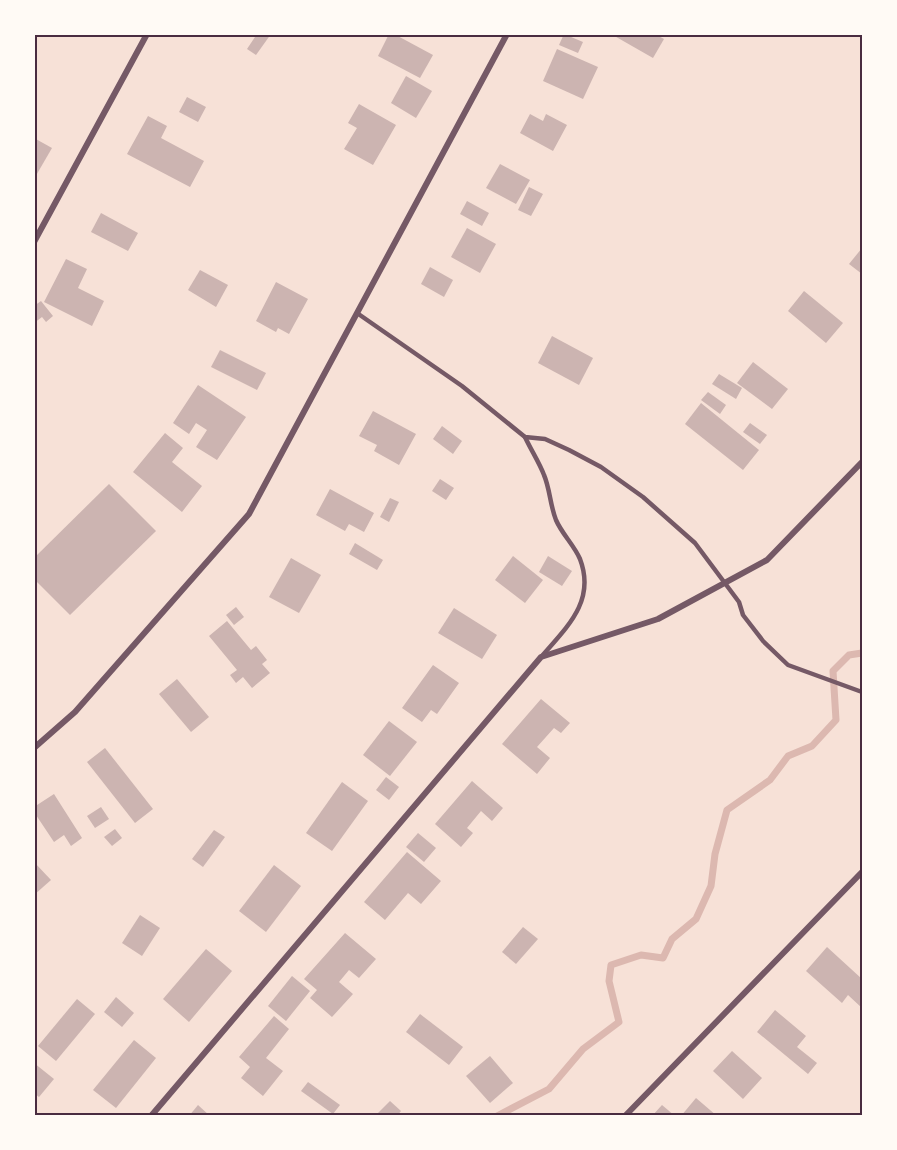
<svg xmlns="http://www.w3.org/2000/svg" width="897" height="1150" font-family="Manrope,sans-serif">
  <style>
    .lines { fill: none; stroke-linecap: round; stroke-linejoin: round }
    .stream { stroke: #dcb8b0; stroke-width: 7 }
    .building { fill: #ccb4b1 }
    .service { stroke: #755966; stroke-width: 4.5 }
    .minor { stroke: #755966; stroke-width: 6 }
    .neatline { fill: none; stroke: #4a2c40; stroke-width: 2 }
  </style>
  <rect width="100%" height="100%" fill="#f7e1d7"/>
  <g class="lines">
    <!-- stream -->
    <polyline class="stream" points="497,1116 549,1089 583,1049 619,1022 609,981 611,965 641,955 663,958 672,939 696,919 711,886 715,854 727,810 770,780 788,756 812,746 836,720 833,671 849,655 862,653"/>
  </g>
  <!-- building -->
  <g class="building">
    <polygon points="257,34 271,34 256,55 247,49"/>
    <polygon points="389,34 394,34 433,55 420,78 378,56"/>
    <polygon points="564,34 583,42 578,53 559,45"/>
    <polygon points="611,34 655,34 664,39 653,58"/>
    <polygon points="557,49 598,67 583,99 543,81"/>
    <polygon points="406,76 432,91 416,118 391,103"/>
    <polygon points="187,97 206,107 198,122 179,112"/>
    <polygon points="359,104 396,125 373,165 344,149 357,128 348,123"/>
    <polygon points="530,114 543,121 546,114 567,125 553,151 520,133"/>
    <polygon points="148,116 167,126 161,138 204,161 190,187 127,154"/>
    <polygon points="34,138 52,148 34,179"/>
    <polygon points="500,164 530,180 516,204 486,188"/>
    <polygon points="529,187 543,194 531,216 518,210"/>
    <polygon points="467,201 489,213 482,226 460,214"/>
    <polygon points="101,213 138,233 128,251 91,232"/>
    <polygon points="467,228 496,244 480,273 451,257"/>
    <polygon points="862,248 862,274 849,264"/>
    <polygon points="66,259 87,269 78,288 104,301 92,326 44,302"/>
    <polygon points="430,267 453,280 444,297 421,284"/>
    <polygon points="200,270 228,285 216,307 188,290"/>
    <polygon points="276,282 308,299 289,334 278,328 276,332 256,321"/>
    <polygon points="804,291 843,323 826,343 788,311"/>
    <polygon points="41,301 53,316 46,322 42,317 34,323 34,306"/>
    <polygon points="552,336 593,358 579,385 538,363"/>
    <polygon points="220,350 266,373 257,390 211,367"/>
    <polygon points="753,362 788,389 772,409 737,383"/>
    <polygon points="719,374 742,388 736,399 712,384"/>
    <polygon points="198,385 246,417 217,460 196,447 207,430 196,423 189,434 173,423"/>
    <polygon points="708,392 726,405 720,414 701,400"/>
    <polygon points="701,403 759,450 743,470 685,424"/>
    <polygon points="373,411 416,434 399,465 374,451 377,445 359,436"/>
    <polygon points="750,423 767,435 760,444 743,432"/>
    <polygon points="442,426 462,441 453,454 433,439"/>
    <polygon points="165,433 183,448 172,462 202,486 182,512 133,472"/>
    <polygon points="440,479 454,488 446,500 432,491"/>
    <polygon points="109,484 156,531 70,615 34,579 34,558"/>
    <polygon points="330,489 374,513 364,532 349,524 345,531 316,515"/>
    <polygon points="390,498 399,502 389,522 380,517"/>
    <polygon points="355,543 383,560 377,570 349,554"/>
    <polygon points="513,556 543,580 525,603 495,580"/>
    <polygon points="548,556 572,571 562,586 539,572"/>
    <polygon points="291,558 321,575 299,613 269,597"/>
    <polygon points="236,607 244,617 234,625 226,615"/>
    <polygon points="454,608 497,635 482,659 438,633"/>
    <polygon points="227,621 251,650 256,646 267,660 262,664 270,673 252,688 243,677 236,683 230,675 237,670 209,636"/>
    <polygon points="433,665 459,683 437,714 431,710 422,722 402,708"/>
    <polygon points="177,679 209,717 191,732 159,694"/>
    <polygon points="541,699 570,723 561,733 554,728 537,747 550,758 537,774 502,744"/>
    <polygon points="389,721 417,742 390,776 363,755"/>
    <polygon points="105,748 153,809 135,823 87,762"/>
    <polygon points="386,777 399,787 389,800 376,790"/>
    <polygon points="472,781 503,808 492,821 481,811 467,828 473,833 461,847 435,824"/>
    <polygon points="342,782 368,801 332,851 306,833"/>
    <polygon points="54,794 82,838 71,846 64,835 54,842 34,812 34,807"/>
    <polygon points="101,807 109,819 95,828 87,816"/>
    <polygon points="115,829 122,838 112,846 104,837"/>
    <polygon points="214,830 225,837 203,867 192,859"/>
    <polygon points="418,833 436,848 424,862 406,847"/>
    <polygon points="407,852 441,881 421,904 408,893 385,920 364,902"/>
    <polygon points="34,862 51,880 34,895"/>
    <polygon points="274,865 301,886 266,932 239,911"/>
    <polygon points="140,915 160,928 142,956 122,943"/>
    <polygon points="523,927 538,939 516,964 502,952"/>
    <polygon points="345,933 376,959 359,978 349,970 339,982 353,994 332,1017 310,998 317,990 304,979"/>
    <polygon points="827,947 862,979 862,1008 848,995 842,1003 806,971"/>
    <polygon points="206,949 232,971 189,1022 163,999"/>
    <polygon points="292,976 310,991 286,1021 268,1006"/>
    <polygon points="116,997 134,1013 122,1027 104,1012"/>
    <polygon points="77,999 95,1014 56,1061 38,1046"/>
    <polygon points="775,1010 806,1036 797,1047 817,1063 808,1074 757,1032"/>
    <polygon points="420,1014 463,1047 449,1065 406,1032"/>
    <polygon points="274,1016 289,1029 266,1058 283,1071 263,1096 241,1078 250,1067 239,1057"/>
    <polygon points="134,1040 156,1058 116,1108 93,1090"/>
    <polygon points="732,1051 762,1078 743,1099 713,1071"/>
    <polygon points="490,1056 513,1083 490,1103 466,1076"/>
    <polygon points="34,1063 54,1079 39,1097 34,1093"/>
    <polygon points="308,1082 340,1105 333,1114 301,1091"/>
    <polygon points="696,1098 717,1116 681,1116"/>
    <polygon points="390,1101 401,1111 397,1116 381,1116 378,1113"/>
    <polygon points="198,1105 210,1116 189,1116"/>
    <polygon points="662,1105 675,1116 652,1116"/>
  </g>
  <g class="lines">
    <!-- service -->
    <g class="service">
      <polyline points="357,313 462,386 525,437 545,439 569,450 601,467 643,497 695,543 739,602 743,615 763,641 788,665 862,692"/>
      <path d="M525,437C531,450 539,462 544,475C550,489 550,505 556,520C562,534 574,545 580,559C596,601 567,627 542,656"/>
    </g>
    <!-- minor -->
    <g class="minor">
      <polyline points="34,242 147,34"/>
      <polyline points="34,748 75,712 249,514 507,34"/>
      <polyline points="151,1116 541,657 658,619 767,560 862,462"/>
      <polyline points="625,1116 862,872"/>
    </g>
  </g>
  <!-- border -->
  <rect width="897" height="1150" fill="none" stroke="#fffaf5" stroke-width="72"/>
  <rect x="36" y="36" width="825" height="1078" class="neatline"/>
</svg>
